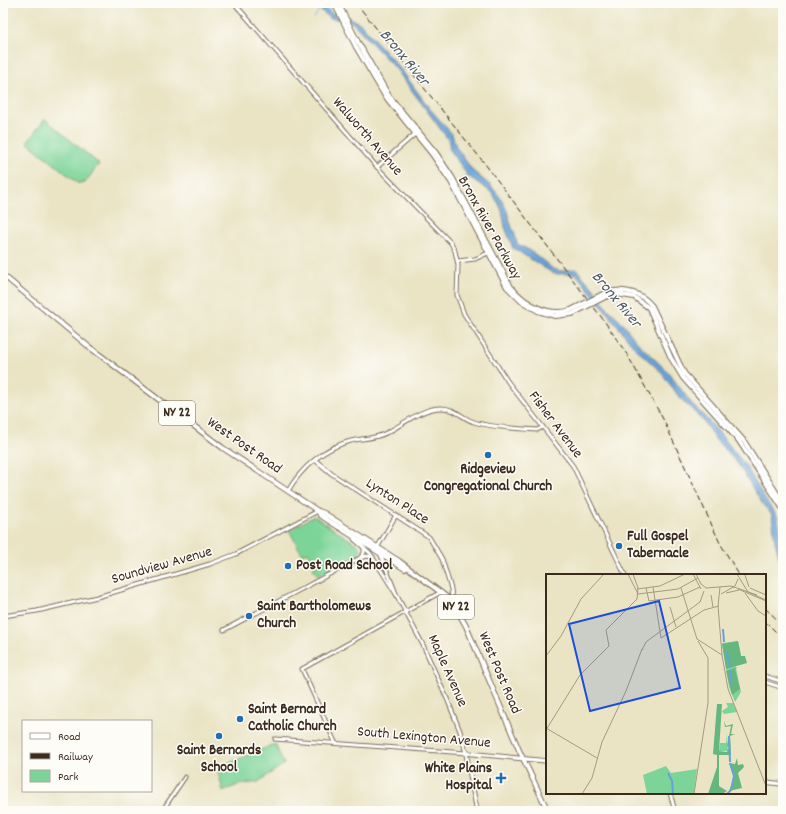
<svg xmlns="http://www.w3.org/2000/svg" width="786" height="814" font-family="Dekko,sans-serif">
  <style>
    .green { fill: #7dd498; stroke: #5c7f5b }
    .water { fill: #67a2d7; stroke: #51667a }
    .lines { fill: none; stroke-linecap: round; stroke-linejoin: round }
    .stream { stroke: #67a2d7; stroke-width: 1 }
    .tertiary-casing { stroke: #786b58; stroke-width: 5 }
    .secondary-casing { stroke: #786b58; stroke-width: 5.5 }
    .primary-casing { stroke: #786b58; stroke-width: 6 }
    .trunk-casing { stroke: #786b58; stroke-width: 6 }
    .tertiary { stroke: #fff; stroke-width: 3 }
    .secondary { stroke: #fff; stroke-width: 3.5 }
    .primary { stroke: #fff; stroke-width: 4 }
    .trunk { stroke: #fff; stroke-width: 4 }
    .rail { stroke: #3b2a1e; stroke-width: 1; stroke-dasharray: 6 3; stroke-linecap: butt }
    .trunk-bridge-casing { stroke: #786b58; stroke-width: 6; stroke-linecap: butt }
    .trunk-bridge { stroke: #fff; stroke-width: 4 }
    .poi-dot { fill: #1f6fb2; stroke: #fdfcf7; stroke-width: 1.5 }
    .labels { text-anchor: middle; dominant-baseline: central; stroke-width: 3; stroke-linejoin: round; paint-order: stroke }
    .shield { fill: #fdfcf7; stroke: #75695f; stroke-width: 1 }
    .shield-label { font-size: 14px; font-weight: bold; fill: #3b2a1e }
    .street-label { font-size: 15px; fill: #3b2a1e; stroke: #fdfcf7 }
    .poi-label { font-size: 15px; font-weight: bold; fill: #3b2a1e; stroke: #fdfcf7; text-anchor: start }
    .water-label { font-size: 16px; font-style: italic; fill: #4d5a68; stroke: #fdfcf7 }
    .inset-river { fill: none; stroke: #67a2d7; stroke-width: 2 }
    .inset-road { fill: none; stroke: #a49a82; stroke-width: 1 }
    .view { fill: #1d4ed8; fill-opacity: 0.15; stroke: #1d4ed8; stroke-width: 2 }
    .inset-edge { fill: none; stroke: #3b2a1e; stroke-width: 2 }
  </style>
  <rect width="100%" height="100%" fill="#fdfcf7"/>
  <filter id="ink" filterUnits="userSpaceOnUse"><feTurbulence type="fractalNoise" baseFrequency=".025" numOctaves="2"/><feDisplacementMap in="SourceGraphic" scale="8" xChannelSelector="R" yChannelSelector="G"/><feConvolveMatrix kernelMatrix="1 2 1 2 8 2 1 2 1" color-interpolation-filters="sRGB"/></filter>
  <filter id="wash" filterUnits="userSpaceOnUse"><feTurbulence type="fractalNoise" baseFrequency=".012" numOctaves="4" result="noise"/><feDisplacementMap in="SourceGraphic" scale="16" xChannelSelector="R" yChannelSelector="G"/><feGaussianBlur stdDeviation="0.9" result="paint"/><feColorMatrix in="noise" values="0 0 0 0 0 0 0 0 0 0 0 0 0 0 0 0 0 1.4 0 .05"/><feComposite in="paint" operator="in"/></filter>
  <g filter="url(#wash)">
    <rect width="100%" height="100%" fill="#eae4c5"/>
    <!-- green -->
    <g class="green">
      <polygon points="45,119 99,164 84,184 81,182 79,184 27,142"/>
      <polygon points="314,516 358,545 361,549 359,554 318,576 313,568 315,564 308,552 302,554 289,530"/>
      <polygon points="275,744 284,764 258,782 238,785 223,791 217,768"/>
    </g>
    <!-- water -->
    <polygon class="water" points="312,3 319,3 336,16 348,17 361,24 403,72 430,109 452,134 456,147 473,171 492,187 502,200 507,211 512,228 514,231 517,244 531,251 553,269 561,271 576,269 593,288 607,308 621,321 635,340 668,372 692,404 711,423 746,466 765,499 778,517 783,556 783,573 775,541 772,515 762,503 738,464 715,439 704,422 680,398 660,371 636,349 576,274 554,274 513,248 505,227 502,211 499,204 491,192 468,176 449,148 450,142 396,69 354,24 350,21 330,18"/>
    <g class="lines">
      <!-- stream -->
      <g class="stream">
        <polyline points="314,18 319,10"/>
        <polyline points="461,180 469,177"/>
      </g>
    </g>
  </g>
  <g filter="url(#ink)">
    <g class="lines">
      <defs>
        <g id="tertiary">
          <polyline points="234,3 377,167 451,243 455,251 458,265 457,295 464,314 508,382 573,466 625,575"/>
          <polyline points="377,167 415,134"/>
          <polyline points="458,261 475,259 488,253"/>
          <polyline points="315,460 332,474 429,537 442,559 451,589 452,601"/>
          <path d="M288,491C301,468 325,447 351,441C363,438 375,439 386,433C403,425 421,408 441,408C455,408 462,418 474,422C493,428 517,428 537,430L543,427"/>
          <polyline points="354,539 370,553 396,594"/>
          <polyline points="377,548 396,515"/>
          <polyline points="360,558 364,553 364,548"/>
          <polyline points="3,616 37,611 97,597 210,564 236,554 318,511"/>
          <polyline points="224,630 360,558 367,556 373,557"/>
          <polyline points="765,676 783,682"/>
          <polyline points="765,682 783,688"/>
          <polyline points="275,739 466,753 460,731 448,701 423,645 397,596 380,553"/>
          <polyline points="335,742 302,669 441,592"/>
          <polyline points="670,793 675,811"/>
          <polyline points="162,811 185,777"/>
        </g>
        <g id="secondary">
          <polyline points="765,782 783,784"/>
          <polyline points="477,811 466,753 547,761"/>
        </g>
        <g id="primary">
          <polyline points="3,275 88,346 223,448 318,511 324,513 399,561 452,601 466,626 519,750 548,811"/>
          <polyline points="318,511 320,515 329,521 405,569"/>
        </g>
        <g id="trunk">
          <polyline points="334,3 356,47 385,96 432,154 451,182 507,287 521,301 538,311 555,316 572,314"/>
          <path d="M338,3L358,42L389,96L436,153L452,177L511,287C525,304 548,317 571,310"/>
          <path d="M614,291C629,290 643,295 652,306L684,373L744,441L783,503"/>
          <polyline points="616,294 634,297 649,308 671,358 683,378 739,441 783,509"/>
        </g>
      </defs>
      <!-- tertiary casing -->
      <use href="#tertiary" class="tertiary-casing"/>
      <!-- secondary casing -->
      <use href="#secondary" class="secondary-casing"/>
      <!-- primary casing -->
      <use href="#primary" class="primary-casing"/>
      <!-- trunk casing -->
      <use href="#trunk" class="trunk-casing"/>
      <!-- tertiary -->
      <use href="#tertiary" class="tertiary"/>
      <!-- secondary -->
      <use href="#secondary" class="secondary"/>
      <!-- primary -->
      <use href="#primary" class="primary"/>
      <!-- trunk -->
      <use href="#trunk" class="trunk"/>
      <!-- rail -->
      <g class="rail">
        <polyline points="356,3 485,164 605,322 628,356 663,419 720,543 739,575"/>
        <polyline points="765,608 783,625"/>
        <polyline points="765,621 783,639"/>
      </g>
      <defs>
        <g id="trunk-bridge">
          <polyline points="571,310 603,294 614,291"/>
          <polyline points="572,314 605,297 616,294"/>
        </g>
      </defs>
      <!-- trunk-bridge casing -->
      <use href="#trunk-bridge" class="trunk-bridge-casing"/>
      <!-- trunk-bridge -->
      <use href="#trunk-bridge" class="trunk-bridge"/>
    </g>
  </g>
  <!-- markers -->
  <g class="poi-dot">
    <circle cx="488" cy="455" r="4"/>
    <circle cx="619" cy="546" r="4"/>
    <circle cx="288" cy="566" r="4"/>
    <circle cx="249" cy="616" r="4"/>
    <circle cx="240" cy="719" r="4"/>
    <circle cx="219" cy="736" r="4"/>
    <path d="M499 772h4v4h4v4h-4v4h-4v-4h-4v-4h4z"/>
  </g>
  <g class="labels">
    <!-- shield labels -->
    <g class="shield">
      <rect x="159" y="401" width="36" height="24" rx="3"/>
      <rect x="438" y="595" width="36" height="24" rx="3"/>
    </g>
    <g class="shield-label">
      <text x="177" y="413">NY 22</text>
      <text x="456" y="607">NY 22</text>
    </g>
    <!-- street labels -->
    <g class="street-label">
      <text transform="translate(367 137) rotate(49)">Walworth Avenue</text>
      <text transform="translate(489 228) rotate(61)">Bronx River Parkway</text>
      <text transform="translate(555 425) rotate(53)">Fisher Avenue</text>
      <text transform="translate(244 446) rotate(35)">West Post Road</text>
      <text transform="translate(397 502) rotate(33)">Lynton Place</text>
      <text transform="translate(162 566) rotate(-16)">Soundview Avenue</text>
      <text transform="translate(447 671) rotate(66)">Maple Avenue</text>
      <text transform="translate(499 673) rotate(67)">West Post Road</text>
      <text transform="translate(424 738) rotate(5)">South Lexington Avenue</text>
    </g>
    <!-- poi labels -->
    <g class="poi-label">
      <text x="488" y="470" text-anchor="middle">Ridgeview<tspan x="488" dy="17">Congregational Church</tspan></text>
      <text x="627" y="537">Full Gospel<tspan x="627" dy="17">Tabernacle</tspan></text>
      <text x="296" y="566">Post Road School</text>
      <text x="257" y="607">Saint Bartholomews<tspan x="257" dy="17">Church</tspan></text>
      <text x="248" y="710">Saint Bernard<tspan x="248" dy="17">Catholic Church</tspan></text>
      <text x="219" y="751" text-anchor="middle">Saint Bernards<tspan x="219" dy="17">School</tspan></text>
      <text x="492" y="769" text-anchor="end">White Plains<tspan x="492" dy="17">Hospital</tspan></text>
    </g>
    <!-- water labels -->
    <g class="water-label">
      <text transform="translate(404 58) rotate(50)">Bronx River</text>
      <text transform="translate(616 300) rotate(50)">Bronx River</text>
    </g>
  </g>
  <!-- overview -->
  <g transform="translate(546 574)">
    <rect width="220" height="220" fill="#eae4c5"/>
    <path d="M192,67L195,81L192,82L198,84L199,88L189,89L195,118L189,128L183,113L176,69ZM180,129H187L191,138L178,140L176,137L182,133ZM181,160L182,177H173L174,169H180ZM120,192L125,199L151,195L148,220H101L97,201Z" fill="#7dd498"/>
    <path d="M192,67L195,82H199L201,89L180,95L176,70ZM192,93L189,95L194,115L186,121L180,97ZM171,130H176L173,177L181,178L183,173L181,172L185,152L179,153L178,147L180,152L187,150L185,160H189L184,162L185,181H173V212L181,217L176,220H162L171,193V181L167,180ZM191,184L192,191L197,190L198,193L192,199L196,214L183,217L188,204L183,189L189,190Z" fill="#66b680"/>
    <path class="inset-river" d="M177,55L178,68M180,78L184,92M184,109V96M183,162L184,188M122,199L126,207L127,220M181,220L185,216L188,202L184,189"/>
    <path class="inset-road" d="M82,0L92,20L132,15L152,4M147,0L155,15M150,0L155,10L160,14L185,12L211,21M191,0L202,18L220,26M199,1L203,13M107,13L115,64L158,36L173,32M174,13L172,32L176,81M100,14L103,27L132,23L154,13M135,14L151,65L176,81L182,115L220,212M204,14L220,21M91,15L114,12L139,0M192,15L220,27M180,19L193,16M199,19L212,37L220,42M175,20L189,12L192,5M165,21L167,33M124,33L130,53M96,76L100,68L154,28L158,17M0,82L15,62L35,25L58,0M0,154L51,184M0,156L34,101L63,72L60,56L91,25L92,14L87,0M36,220L46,204L56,168L80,117L96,75M148,220L162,129V84L152,67"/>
    <path class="view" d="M113,27L134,114L44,137L23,50Z"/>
    <rect width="220" height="220" class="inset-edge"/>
  </g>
  <!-- margin -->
  <rect width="786" height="814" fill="none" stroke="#fdfcf7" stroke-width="16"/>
  <!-- legend -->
  <rect x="22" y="720" width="130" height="72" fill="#fdfcf7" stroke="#afa8a0"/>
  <rect x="30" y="733" width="20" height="6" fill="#ffffff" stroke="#afa8a0"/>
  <text x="58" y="740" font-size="12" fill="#3b2a1e">Road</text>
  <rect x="30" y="753" width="20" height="6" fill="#3b2a1e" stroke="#afa8a0"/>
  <text x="58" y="760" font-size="12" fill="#3b2a1e">Railway</text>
  <rect x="30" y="770" width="20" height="12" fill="#7dd498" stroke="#afa8a0"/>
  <text x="58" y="780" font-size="12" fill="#3b2a1e">Park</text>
</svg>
